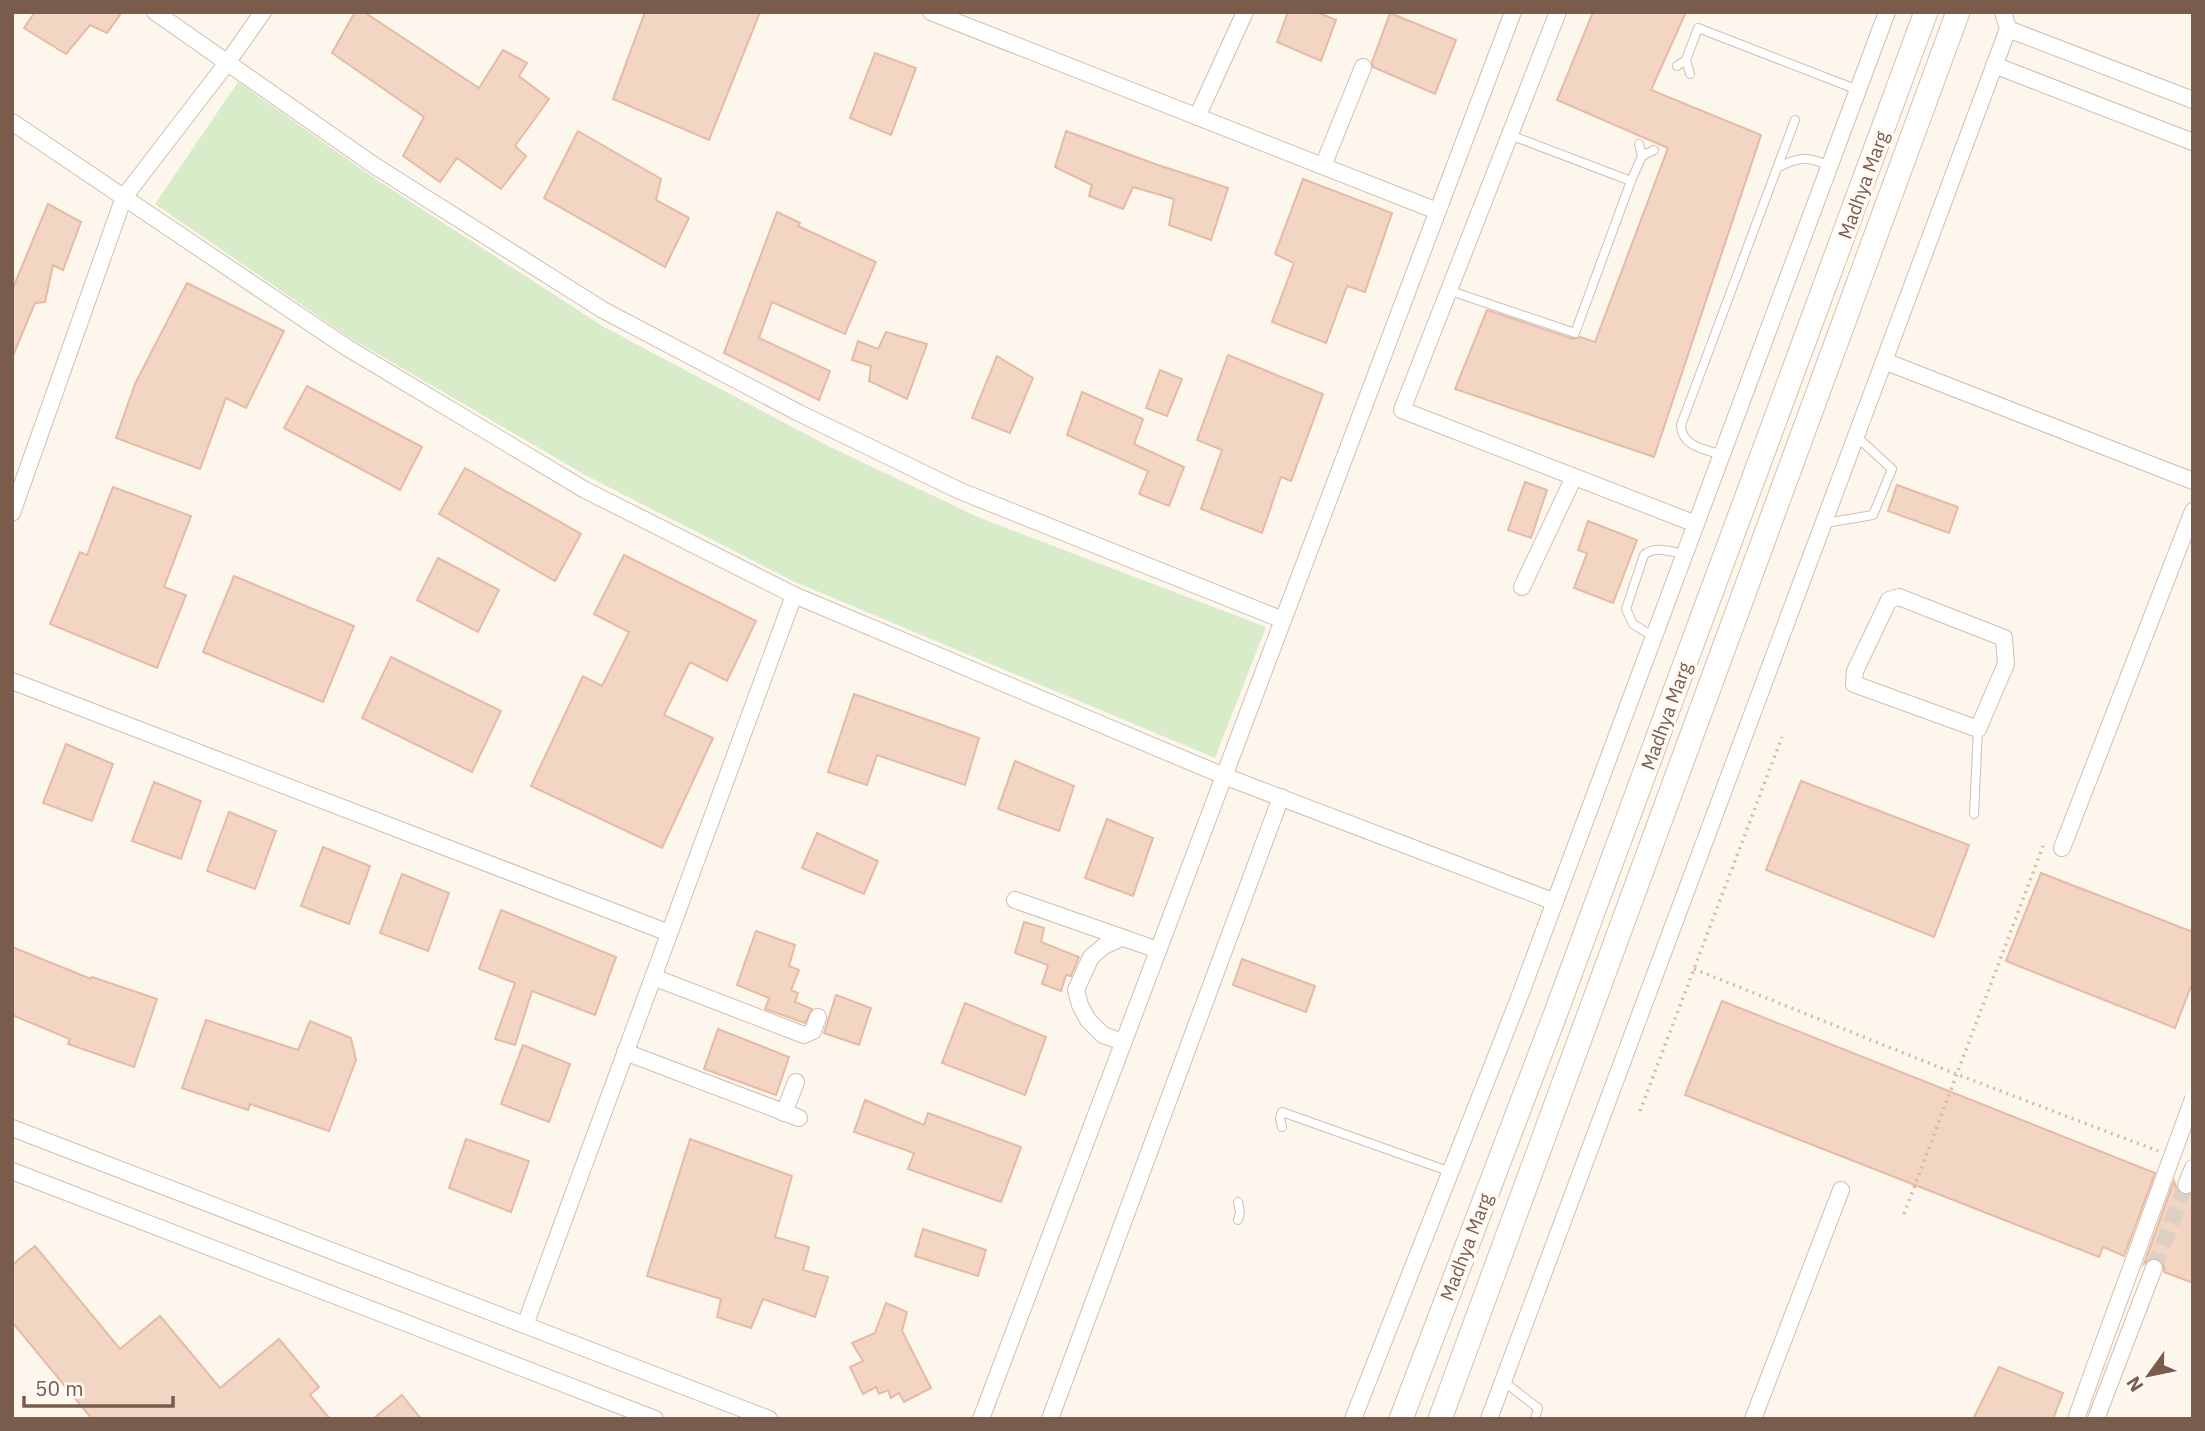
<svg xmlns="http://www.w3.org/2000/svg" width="2205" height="1431" font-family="'IBM Plex Sans',sans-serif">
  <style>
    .green { fill: #d8ecc9 }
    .building { fill: #f3d5c3; stroke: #e6bba3; stroke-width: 2 }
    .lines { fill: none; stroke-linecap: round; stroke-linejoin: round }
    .street-tunnel { stroke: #dcd0c4; stroke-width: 16; stroke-dasharray: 16 8; stroke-linecap: butt }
    .lane-casing { stroke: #d1beb0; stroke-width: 10 }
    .street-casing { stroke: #d1beb0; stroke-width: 18 }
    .secondary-casing { stroke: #d6c0b0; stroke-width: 25 }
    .path { stroke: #d9b8a5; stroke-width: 3.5; stroke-dasharray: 2 5; stroke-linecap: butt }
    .lane { stroke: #fff; stroke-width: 8 }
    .street { stroke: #fff; stroke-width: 16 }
    .secondary { stroke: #fff; stroke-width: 23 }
    .street-bridge-casing { stroke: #d1beb0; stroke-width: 18; stroke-linecap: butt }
    .street-bridge { stroke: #fff; stroke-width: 16 }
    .labels { text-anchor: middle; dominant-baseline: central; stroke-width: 7; stroke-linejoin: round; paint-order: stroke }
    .street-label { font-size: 19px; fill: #7a5c4d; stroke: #fffaf3 }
  </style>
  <rect width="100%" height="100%" fill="#fdf6ec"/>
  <!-- green -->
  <polygon class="green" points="238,82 377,180 604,327 828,446 980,518 1266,627 1215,758 795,582 587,476 347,336 155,204"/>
  <!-- building -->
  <g class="building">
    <polygon points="35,12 122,12 107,33 90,25 66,54 24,28"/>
    <polygon points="355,12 364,12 479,88 503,50 527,63 519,76 549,99 515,146 526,156 501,189 457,158 440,182 403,156 424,117 332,53"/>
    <polygon points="645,12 760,12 709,140 613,99"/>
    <polygon points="1288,12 1317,12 1336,20 1321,61 1277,42"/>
    <polygon points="1593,12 1686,12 1651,90 1761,135 1654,457 1455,389 1487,310 1573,339 1580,337 1595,342 1668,148 1557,100"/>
    <polygon points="1390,13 1456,40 1435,94 1373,67 1372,62"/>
    <polygon points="875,53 916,68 891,135 850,118"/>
    <polygon points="578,131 661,179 656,200 689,218 665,267 544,198"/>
    <polygon points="1066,131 1155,164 1228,188 1211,240 1169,225 1174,199 1133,187 1123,209 1089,196 1092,185 1055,167"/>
    <polygon points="1303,179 1392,213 1365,292 1347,286 1326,343 1272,322 1294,263 1275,254"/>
    <polygon points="48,204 81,222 63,270 53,265 45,302 35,303 12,358 12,290"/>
    <polygon points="777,212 800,223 798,226 876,262 845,334 772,302 759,338 830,371 819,400 724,353"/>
    <polygon points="187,283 284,331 246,408 226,398 200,469 116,438 135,384"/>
    <polygon points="886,332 927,344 907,399 869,381 871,366 852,360 858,341 878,349"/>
    <polygon points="1228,355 1323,394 1291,481 1281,477 1262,533 1201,509 1222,450 1197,440"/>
    <polygon points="997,356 1033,378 1010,433 972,418"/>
    <polygon points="1160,370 1182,379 1167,416 1146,408"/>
    <polygon points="307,386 422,447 400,490 284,428"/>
    <polygon points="1082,392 1143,419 1134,444 1184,467 1169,506 1139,494 1148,471 1067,435"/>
    <polygon points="465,468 581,534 555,581 439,514"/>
    <polygon points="1525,482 1547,490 1531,538 1508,530"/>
    <polygon points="1897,485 1958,507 1949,533 1888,511"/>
    <polygon points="113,487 191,516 164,587 186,595 157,668 50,624 80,552 87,555"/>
    <polygon points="1588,521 1637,540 1613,603 1574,588 1587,553 1578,550"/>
    <polygon points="624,555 756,621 727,681 690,662 664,715 713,738 662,848 531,786 583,676 602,686 629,632 594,614"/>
    <polygon points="438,558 499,590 478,632 417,600"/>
    <polygon points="234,576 354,626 323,702 203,652"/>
    <polygon points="391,657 501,711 472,772 362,718"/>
    <polygon points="854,694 979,738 965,785 877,755 867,785 828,772"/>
    <polygon points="66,744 113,764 92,821 43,803"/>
    <polygon points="1015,761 1074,786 1059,831 998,809"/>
    <polygon points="1801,781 1969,845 1934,937 1766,870"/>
    <polygon points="154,782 201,801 181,859 132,841"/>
    <polygon points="229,812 276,831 255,889 207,871"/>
    <polygon points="1107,819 1153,838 1133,896 1085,878"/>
    <polygon points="817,833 878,861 864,894 802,868"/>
    <polygon points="323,847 370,866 349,924 301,906"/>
    <polygon points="2041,873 2193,932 2193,981 2175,1028 2006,961"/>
    <polygon points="402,874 449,893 428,951 380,933"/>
    <polygon points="501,910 616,957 595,1015 532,991 515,1045 495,1039 515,983 479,969"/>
    <polygon points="1024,922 1044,928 1041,942 1079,957 1071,976 1066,975 1061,991 1042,984 1048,965 1015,953"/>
    <polygon points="756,931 795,945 789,966 799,970 791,990 798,993 795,1002 812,1009 805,1023 765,1009 769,998 737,985"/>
    <polygon points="12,947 91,979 92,977 157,999 134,1067 68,1044 70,1039 12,1015"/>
    <polygon points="1242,959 1315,986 1306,1012 1233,985"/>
    <polygon points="836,995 871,1008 859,1045 824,1033"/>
    <polygon points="1722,1001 2155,1173 2124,1256 2103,1247 2099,1257 1685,1095"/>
    <polygon points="965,1003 1046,1037 1025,1095 942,1063"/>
    <polygon points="206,1020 298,1050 310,1021 351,1038 356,1060 329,1131 250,1104 248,1110 182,1088"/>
    <polygon points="718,1029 789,1057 776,1095 704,1069"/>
    <polygon points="523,1045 570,1064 549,1122 501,1104"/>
    <polygon points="865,1100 924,1125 928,1113 1021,1147 1001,1202 908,1169 914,1153 854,1132"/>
    <polygon points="466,1139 529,1161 511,1212 449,1188"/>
    <polygon points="690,1139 792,1176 775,1237 809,1247 803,1270 828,1277 815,1317 763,1299 751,1328 717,1317 721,1299 647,1276"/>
    <polygon points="2174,1181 2177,1191 2181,1194 2193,1193 2193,1283 2164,1272 2164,1266 2158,1259 2152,1258 2144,1264"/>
    <polygon points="923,1229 986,1250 978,1276 915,1256"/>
    <polygon points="35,1246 120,1349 160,1316 220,1388 279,1339 319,1387 310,1395 330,1419 92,1419 12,1322 12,1265"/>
    <polygon points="886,1303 907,1312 902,1331 931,1388 904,1402 899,1393 891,1398 888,1390 879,1394 876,1387 863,1394 850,1367 863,1361 852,1343 875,1333"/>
    <polygon points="1999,1367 2063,1393 2053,1419 1973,1419"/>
    <polygon points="402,1395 421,1419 373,1419"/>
  </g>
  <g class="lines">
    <!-- street-tunnel -->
    <polyline class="street-tunnel" points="2154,1268 2186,1185"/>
    <defs>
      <g id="lane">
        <polyline points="1686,60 1690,74"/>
        <polyline points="1677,66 1686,60 1698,28 1858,90"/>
        <polyline points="1642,156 1654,150"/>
        <path d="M1777,168C1800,156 1807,156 1830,166"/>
        <polyline points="1631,181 1642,156 1639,144"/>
        <polyline points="1448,290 1575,333 1631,181 1510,135"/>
        <path d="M1722,455C1704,449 1681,446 1681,425L1795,120"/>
        <polyline points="1825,523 1873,515 1892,469 1856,436"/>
        <path d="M1654,637L1633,624L1626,609L1644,555C1654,545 1672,552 1685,554"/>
        <polyline points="1974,814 1978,729"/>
        <polyline points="1282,1127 1280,1118 1282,1112 1451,1172"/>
        <polyline points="1238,1220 1240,1213 1238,1202"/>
        <polyline points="1503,1381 1538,1408 1535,1419"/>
      </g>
      <g id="street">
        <polyline points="155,12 375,166 603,310 799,413 960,491 1283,620"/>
        <polyline points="931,12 1437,211"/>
        <polyline points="1558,12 1402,410 1696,524"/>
        <polyline points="2008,29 2193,100"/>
        <polyline points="1994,65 2193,142"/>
        <polyline points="1197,117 1245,12"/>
        <polyline points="12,122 346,347 585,490 794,595 1224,776 1555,902"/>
        <polyline points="1323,166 1363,67"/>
        <polyline points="1884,361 2193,481"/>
        <polyline points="12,513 124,197 227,63 263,12"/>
        <polyline points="1522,587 1574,477"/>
        <polygon points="1899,597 2004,638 2006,664 1978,729 1854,684 1855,671 1889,600"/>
        <polyline points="12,681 669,933"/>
        <polyline points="2062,848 2193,511"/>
        <polyline points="1015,900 1158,950"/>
        <polyline points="1121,938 1104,946 1091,957 1076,990 1080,1005 1088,1020 1103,1035 1123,1042"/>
        <polyline points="653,977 804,1035 813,1031 818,1017"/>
        <polyline points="625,1052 799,1118"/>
        <polyline points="784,1113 796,1082"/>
        <polyline points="12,1128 769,1419"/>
        <polyline points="12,1171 655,1419"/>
        <polyline points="2186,1185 2193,1168"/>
        <polyline points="525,1325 794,595"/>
        <polyline points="981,1419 1513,12"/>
        <polyline points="1050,1419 1281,797"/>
        <polyline points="1353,1419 1519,998 1887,12"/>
        <polyline points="1489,1419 2008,29 2003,12"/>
        <polyline points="1753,1419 1841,1190"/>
        <polyline points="2076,1419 2095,1366"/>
        <polyline points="2096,1419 2154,1268"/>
      </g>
      <g id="secondary">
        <polyline points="1401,1419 1555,1015 1926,12"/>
        <polyline points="1440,1419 1958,12"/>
      </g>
    </defs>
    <!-- lane casing -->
    <use href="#lane" class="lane-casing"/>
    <!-- street casing -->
    <use href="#street" class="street-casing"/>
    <!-- secondary casing -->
    <use href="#secondary" class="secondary-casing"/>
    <!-- path -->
    <g class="path">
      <polyline points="1694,969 1956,1074 2158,1151"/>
      <polyline points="1640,1111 1782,737"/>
      <polyline points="1904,1214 2043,846"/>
    </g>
    <!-- lane -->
    <use href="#lane" class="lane"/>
    <!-- street -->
    <use href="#street" class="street"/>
    <!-- secondary -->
    <use href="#secondary" class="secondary"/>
    <defs>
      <polyline id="street-bridge" points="2095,1366 2193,1099"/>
    </defs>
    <!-- street-bridge casing -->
    <use href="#street-bridge" class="street-bridge-casing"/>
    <!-- street-bridge -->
    <use href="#street-bridge" class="street-bridge"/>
  </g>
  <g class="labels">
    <!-- street labels -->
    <g class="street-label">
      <text transform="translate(1863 185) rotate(-70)">Madhya Marg</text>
      <text transform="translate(1666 716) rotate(-70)">Madhya Marg</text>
      <text transform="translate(1466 1247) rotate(-69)">Madhya Marg</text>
    </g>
  </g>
  <!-- border -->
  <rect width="2205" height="1431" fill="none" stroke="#7a5c4d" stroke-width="28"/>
  <!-- north arrow -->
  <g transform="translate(2149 1375) rotate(237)" stroke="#fffaf3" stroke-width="5" paint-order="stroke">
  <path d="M0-5L12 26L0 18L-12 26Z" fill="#7a5c4d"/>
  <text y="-10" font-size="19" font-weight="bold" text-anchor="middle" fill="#7a5c4d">N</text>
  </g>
  <!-- scale -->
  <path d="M24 1396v10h149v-10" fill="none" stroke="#7a5c4d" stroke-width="3.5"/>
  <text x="35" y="1396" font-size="21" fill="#7a5c4d" stroke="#fffaf3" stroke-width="5" paint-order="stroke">50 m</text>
</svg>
